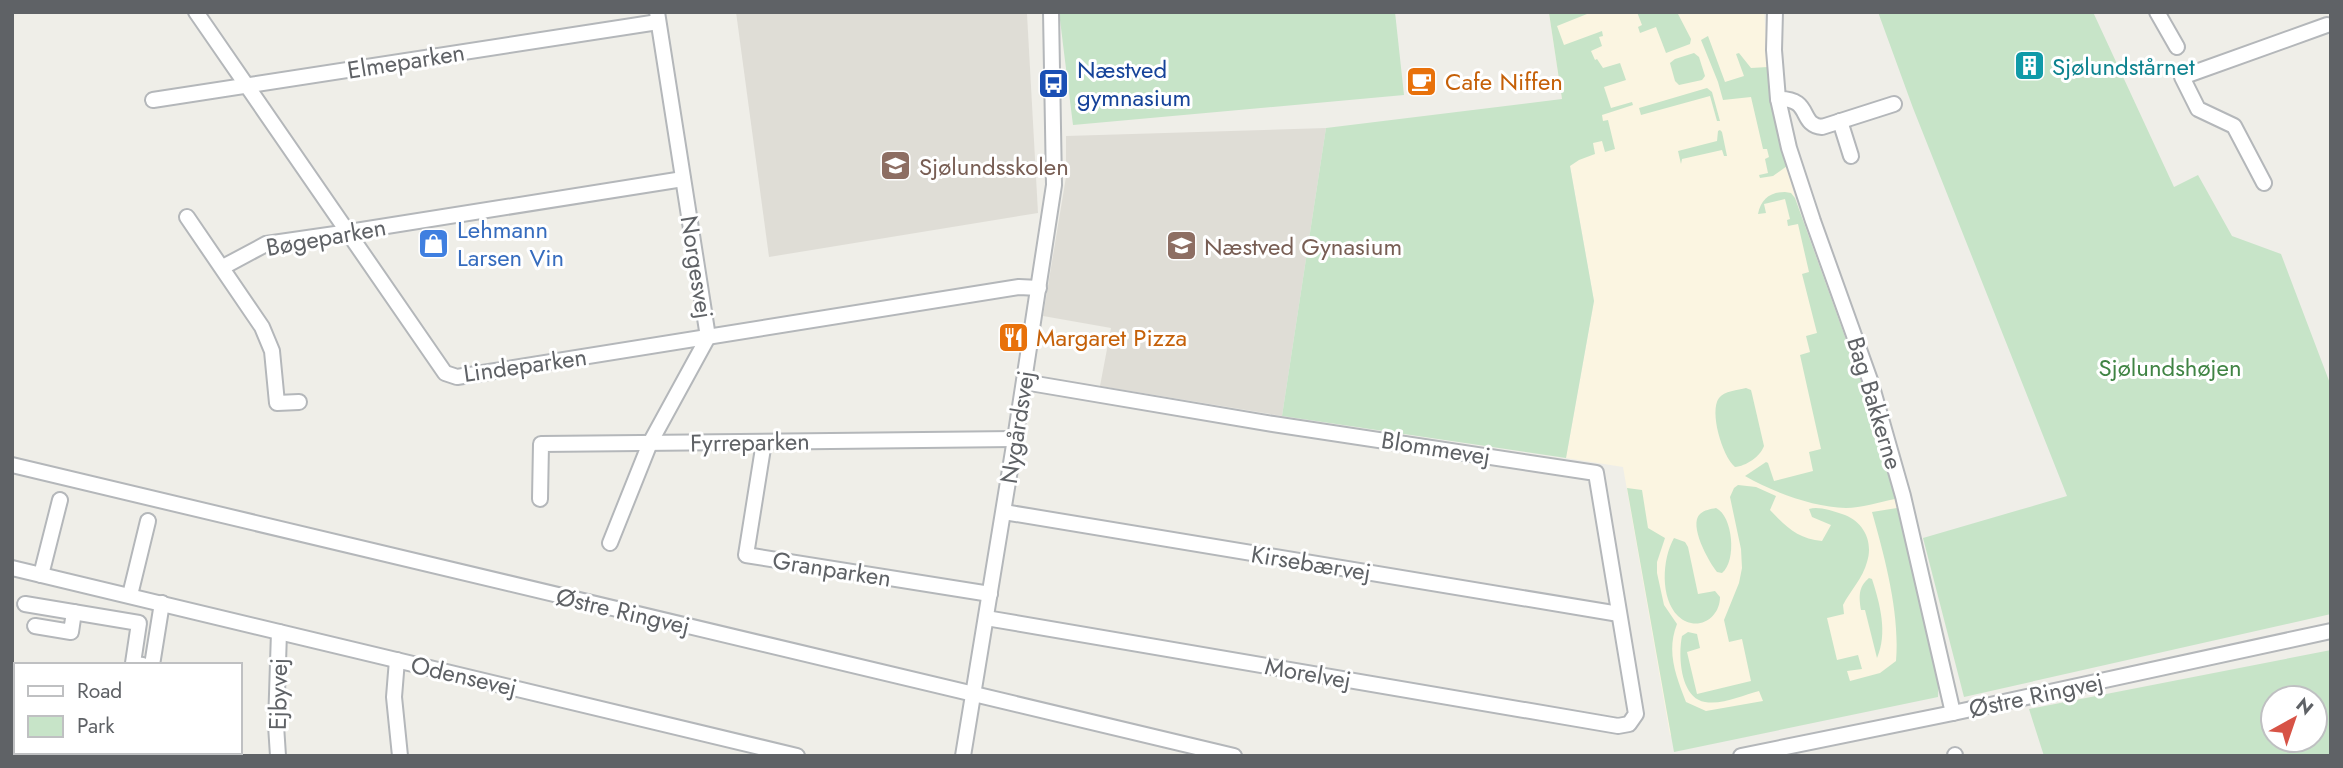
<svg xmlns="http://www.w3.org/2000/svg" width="2343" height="768" font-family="Jost,sans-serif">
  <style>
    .commercial { fill: #fbf5e1 }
    .education { fill: #dfddd6 }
    .green { fill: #c7e4c8; fill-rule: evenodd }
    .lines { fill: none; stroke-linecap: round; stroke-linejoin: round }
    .minor-casing { stroke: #b4b7ba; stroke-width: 18 }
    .minor { stroke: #fff; stroke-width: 14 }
    .labels { text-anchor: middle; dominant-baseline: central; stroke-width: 6; stroke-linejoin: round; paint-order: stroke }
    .street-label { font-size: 24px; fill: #5f6266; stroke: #fff }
    .culture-label { font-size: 24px; fill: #0d838f; stroke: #fff; text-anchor: start }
    .transit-label { font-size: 24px; fill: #164399; stroke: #fff; text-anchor: start }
    .food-label { font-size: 24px; fill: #c56008; stroke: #fff; text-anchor: start }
    .education-label { font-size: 24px; fill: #785e54; stroke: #fff; text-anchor: start }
    .shop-label { font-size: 24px; fill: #366cbe; stroke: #fff; text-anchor: start }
    .park-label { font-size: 24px; fill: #408444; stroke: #fff }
  </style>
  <rect width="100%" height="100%" fill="#efeee8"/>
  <!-- commercial -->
  <polygon class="commercial" points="1764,12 1772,109 1795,198 1875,420 1939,675 1670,735 1623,467 1566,458 1594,301 1570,166 1562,99 1549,13"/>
  <!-- education -->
  <g class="education">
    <polygon points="736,12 1024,12 1027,14 1038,213 769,257"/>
    <polygon points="1326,128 1282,416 1100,386 1111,328 1043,316 1066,177 1066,136"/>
  </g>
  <!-- green -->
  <g class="green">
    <polygon points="1059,12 1395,12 1404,95 1073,125"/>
    <polygon points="1592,12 1557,26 1564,45 1602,31 1603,36 1599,37 1602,46 1591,51 1595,60 1597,59 1603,68 1620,63 1626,80 1604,87 1611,108 1632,102 1633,105 1602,115 1603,121 1608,120 1615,149 1605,152 1602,141 1593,143 1595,154 1579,160 1570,166 1594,301 1566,458 1282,416 1326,128 1562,99 1549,13"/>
    <polygon points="1637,12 1677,12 1691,39 1690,44 1666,53 1656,27 1640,33 1638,27 1642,25"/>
    <polygon points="1878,12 2093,12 2174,187 2198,175 2232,236 2281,254 2331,386 2331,614 1964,697 1923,538 2067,496 1913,108"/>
    <polygon points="1708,36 1725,82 1744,76 1736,54 1739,53 1751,68 1768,67 1772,109 1787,166 1773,176 1760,178 1759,175 1768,173 1765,159 1769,157 1767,149 1763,149 1751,97 1723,100 1718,82 1701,40"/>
    <polygon points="1694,53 1699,57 1705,76 1702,80 1679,85 1675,81 1670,63 1675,59"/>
    <polygon points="1707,88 1712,92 1720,121 1717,121 1710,96 1641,115 1639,108"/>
    <polygon points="1720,130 1722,132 1727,156 1724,156 1722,150 1682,159 1681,164 1678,151 1717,141 1718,131"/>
    <path d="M1785,192L1791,193L1795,198L1875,420L1895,499C1879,502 1861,508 1846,508C1813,507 1773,492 1745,476L1766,462L1768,463L1774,481L1813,471L1809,452L1821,449L1800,355L1810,352L1806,336L1817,333L1802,274L1809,272L1798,224L1788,226L1787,220L1790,219L1785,199L1764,204L1766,213L1758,214C1761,199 1770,192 1785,192Z"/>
    <path d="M1746,388L1751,390L1752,394L1764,446C1760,457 1746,466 1735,467C1722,456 1709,411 1719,398C1724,391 1738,390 1746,388Z"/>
    <path d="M1738,485L1756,487L1776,496L1770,510C1786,527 1798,539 1822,541L1831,525L1812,517L1809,509C1819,506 1832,511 1842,514C1862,520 1874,540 1867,562C1863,578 1850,591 1843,605L1844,614L1827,618L1837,660L1858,655L1862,669L1847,671L1850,681L1880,673L1896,661C1900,614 1885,558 1872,512L1897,508L1939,675L1938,697L1674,752L1627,488L1642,490L1648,528L1665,538L1657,562V573L1664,605L1677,624C1666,652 1676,676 1686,702L1706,711L1763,701L1759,691C1743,695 1723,705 1705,702C1680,698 1678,655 1682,636L1688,632L1697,634L1700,648L1687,652L1697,694L1751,681L1742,639L1729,642L1724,620L1739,583L1742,568L1741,549L1730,497L1734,488Z"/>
    <path d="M1716,508C1733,516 1737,561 1722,573L1717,572C1709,562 1688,525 1700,514C1704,510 1711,509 1716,508Z"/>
    <path d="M1674,538L1685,542L1688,547L1698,594L1715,591L1720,597C1720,619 1696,633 1678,616C1660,598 1662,559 1674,538Z"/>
    <path d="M1869,578L1872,579C1880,604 1888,633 1877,658L1865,610H1861C1859,597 1858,587 1869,578Z"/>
    <path d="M2331,650V756H2044L2029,709ZM2273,698H2315V740H2273Z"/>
  </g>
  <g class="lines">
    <defs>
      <g id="minor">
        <polyline points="196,12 445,373 457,377 1019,287 1039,288"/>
        <polyline points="1775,12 1774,50 1778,99 1789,148 1813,221 1870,380 1903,496 1953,713"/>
        <polyline points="2157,12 2177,47"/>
        <path d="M1778,99C1813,98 1798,125 1822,127L1894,104"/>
        <polyline points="153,100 658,22"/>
        <polyline points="1840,121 1851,156"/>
        <polyline points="2264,183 2234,126 2198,109 2182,77 2327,25"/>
        <polyline points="187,217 262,327 272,351 277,403 299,402"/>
        <polyline points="223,267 266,244 349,232 683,179"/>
        <polyline points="764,442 746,555 990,594"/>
        <polyline points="12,465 1234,756"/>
        <polyline points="540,499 541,444 1015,439"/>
        <polyline points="1004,512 1619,614"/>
        <polyline points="610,543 650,443 708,337 657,12"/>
        <polyline points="12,568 797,756"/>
        <polyline points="41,575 60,500"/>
        <polyline points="130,595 148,521"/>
        <polyline points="25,604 139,623 133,663 143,665"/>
        <polyline points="986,618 1618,726 1629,724 1636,714 1596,473 1273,424 1024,382"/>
        <polyline points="35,626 71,632 74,612"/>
        <polyline points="397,660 394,697 400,756"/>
        <polyline points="152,665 162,603"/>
        <polyline points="96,752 96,756"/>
        <polyline points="123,752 123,756"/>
        <polyline points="149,752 149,756"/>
        <polyline points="278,756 276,725 279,632"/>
        <polyline points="963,756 1015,439 1054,185 1051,12"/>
        <polyline points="1741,756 1953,713 2331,631"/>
        <polyline points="1955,756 1955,755"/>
      </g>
    </defs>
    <!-- minor casing -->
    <use href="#minor" class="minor-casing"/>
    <!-- minor -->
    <use href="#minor" class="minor"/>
  </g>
  <!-- icons -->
  <defs>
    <symbol id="building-square" viewBox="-11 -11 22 22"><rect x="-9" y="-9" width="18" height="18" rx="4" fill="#0f9aa8" stroke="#fff"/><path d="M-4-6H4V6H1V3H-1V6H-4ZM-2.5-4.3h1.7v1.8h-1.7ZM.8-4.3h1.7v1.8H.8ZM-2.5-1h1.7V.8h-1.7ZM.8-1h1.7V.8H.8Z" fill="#fff"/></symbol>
    <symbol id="cafe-square" viewBox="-11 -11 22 22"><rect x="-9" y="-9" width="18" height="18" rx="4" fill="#e8710a" stroke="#fff"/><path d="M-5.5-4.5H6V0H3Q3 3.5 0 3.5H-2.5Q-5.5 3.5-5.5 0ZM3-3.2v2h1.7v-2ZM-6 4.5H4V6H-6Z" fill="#fff"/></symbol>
    <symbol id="bus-square" viewBox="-11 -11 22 22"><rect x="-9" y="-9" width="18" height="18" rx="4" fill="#1a4fb4" stroke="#fff"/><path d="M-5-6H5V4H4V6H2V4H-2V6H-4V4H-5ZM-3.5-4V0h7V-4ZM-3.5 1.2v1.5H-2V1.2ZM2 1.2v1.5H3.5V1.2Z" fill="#fff"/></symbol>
    <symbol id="school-square" viewBox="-11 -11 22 22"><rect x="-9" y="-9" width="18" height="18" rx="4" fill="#8d6e63" stroke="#fff"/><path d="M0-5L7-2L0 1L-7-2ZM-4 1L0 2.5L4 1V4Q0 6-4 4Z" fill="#fff"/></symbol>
    <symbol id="shop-square" viewBox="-11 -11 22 22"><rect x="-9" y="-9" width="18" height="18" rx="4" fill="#3f7fe0" stroke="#fff"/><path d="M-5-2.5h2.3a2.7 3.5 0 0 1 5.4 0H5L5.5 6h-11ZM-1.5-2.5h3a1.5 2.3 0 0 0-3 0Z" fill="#fff"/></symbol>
    <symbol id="restaurant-square" viewBox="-11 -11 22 22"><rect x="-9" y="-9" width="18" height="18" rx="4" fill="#e8710a" stroke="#fff"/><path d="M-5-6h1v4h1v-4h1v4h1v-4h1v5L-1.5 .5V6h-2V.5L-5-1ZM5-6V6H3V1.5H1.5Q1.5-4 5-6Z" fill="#fff"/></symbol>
  </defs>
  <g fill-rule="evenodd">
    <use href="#building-square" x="2012" y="48" width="35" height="35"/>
    <use href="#cafe-square" x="1404" y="64" width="35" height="35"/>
    <use href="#bus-square" x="1036" y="66" width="35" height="35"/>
    <use href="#school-square" x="878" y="148" width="35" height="35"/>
    <use href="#shop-square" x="416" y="226" width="35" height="35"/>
    <use href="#school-square" x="1164" y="228" width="35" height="35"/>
    <use href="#restaurant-square" x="996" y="320" width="35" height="35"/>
  </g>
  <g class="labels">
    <!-- street labels -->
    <g class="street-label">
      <text transform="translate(406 61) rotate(-9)">Elmeparken</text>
      <text transform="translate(326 237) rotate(-10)">Bøgeparken</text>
      <text transform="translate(697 267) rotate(81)">Norgesvej</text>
      <text transform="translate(525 365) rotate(-8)">Lindeparken</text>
      <text transform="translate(1875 403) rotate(73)">Bag Bakkerne</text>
      <text transform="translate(1017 427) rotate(-81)">Nygårdsvej</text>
      <text transform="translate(750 442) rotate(-1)">Fyrreparken</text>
      <text transform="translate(1436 448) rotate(9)">Blommevej</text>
      <text transform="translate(1311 563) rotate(9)">Kirsebærvej</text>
      <text transform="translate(832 569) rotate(9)">Granparken</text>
      <text transform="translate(623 611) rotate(13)">Østre Ringvej</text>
      <text transform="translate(1308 673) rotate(10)">Morelvej</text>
      <text transform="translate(464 676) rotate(13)">Odensevej</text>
      <text transform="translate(278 694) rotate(-89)">Ejbyvej</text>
      <text transform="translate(2036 695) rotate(-12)">Østre Ringvej</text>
    </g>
    <!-- culture labels -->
    <g class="culture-label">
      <text x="2052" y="66">Sjølundstårnet</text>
    </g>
    <!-- transit labels -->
    <g class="transit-label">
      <text x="1077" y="69">Næstved<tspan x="1077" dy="28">gymnasium</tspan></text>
    </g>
    <!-- food labels -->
    <g class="food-label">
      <text x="1445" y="81">Cafe Niffen</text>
      <text x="1036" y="337">Margaret Pizza</text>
    </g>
    <!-- education labels -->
    <g class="education-label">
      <text x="919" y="166">Sjølundsskolen</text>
      <text x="1204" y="246">Næstved Gynasium</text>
    </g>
    <!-- shop labels -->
    <g class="shop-label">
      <text x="457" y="229">Lehmann<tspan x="457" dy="28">Larsen Vin</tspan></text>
    </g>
    <!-- park labels -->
    <g class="park-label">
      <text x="2170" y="367">Sjølundshøjen</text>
    </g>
  </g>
  <!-- border -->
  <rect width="2343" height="768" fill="none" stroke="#5f6266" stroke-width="28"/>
  <!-- legend -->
  <rect x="14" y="663" width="228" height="91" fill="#ffffff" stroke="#bfc0c2" stroke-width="2"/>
  <rect x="28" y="686" width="35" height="10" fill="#ffffff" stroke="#bfc0c2" stroke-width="2"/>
  <text x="77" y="698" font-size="21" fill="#5f6266">Road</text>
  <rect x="28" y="716" width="35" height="21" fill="#c7e4c8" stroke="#bfc0c2" stroke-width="2"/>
  <text x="77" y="733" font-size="21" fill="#5f6266">Park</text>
  <!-- north arrow -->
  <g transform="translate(2294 719) rotate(40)"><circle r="33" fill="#ffffff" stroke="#bfc0c2" stroke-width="2"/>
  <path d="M0-5L12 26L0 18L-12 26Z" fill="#d75346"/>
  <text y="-10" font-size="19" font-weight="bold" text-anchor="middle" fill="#5f6266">N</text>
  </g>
</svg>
